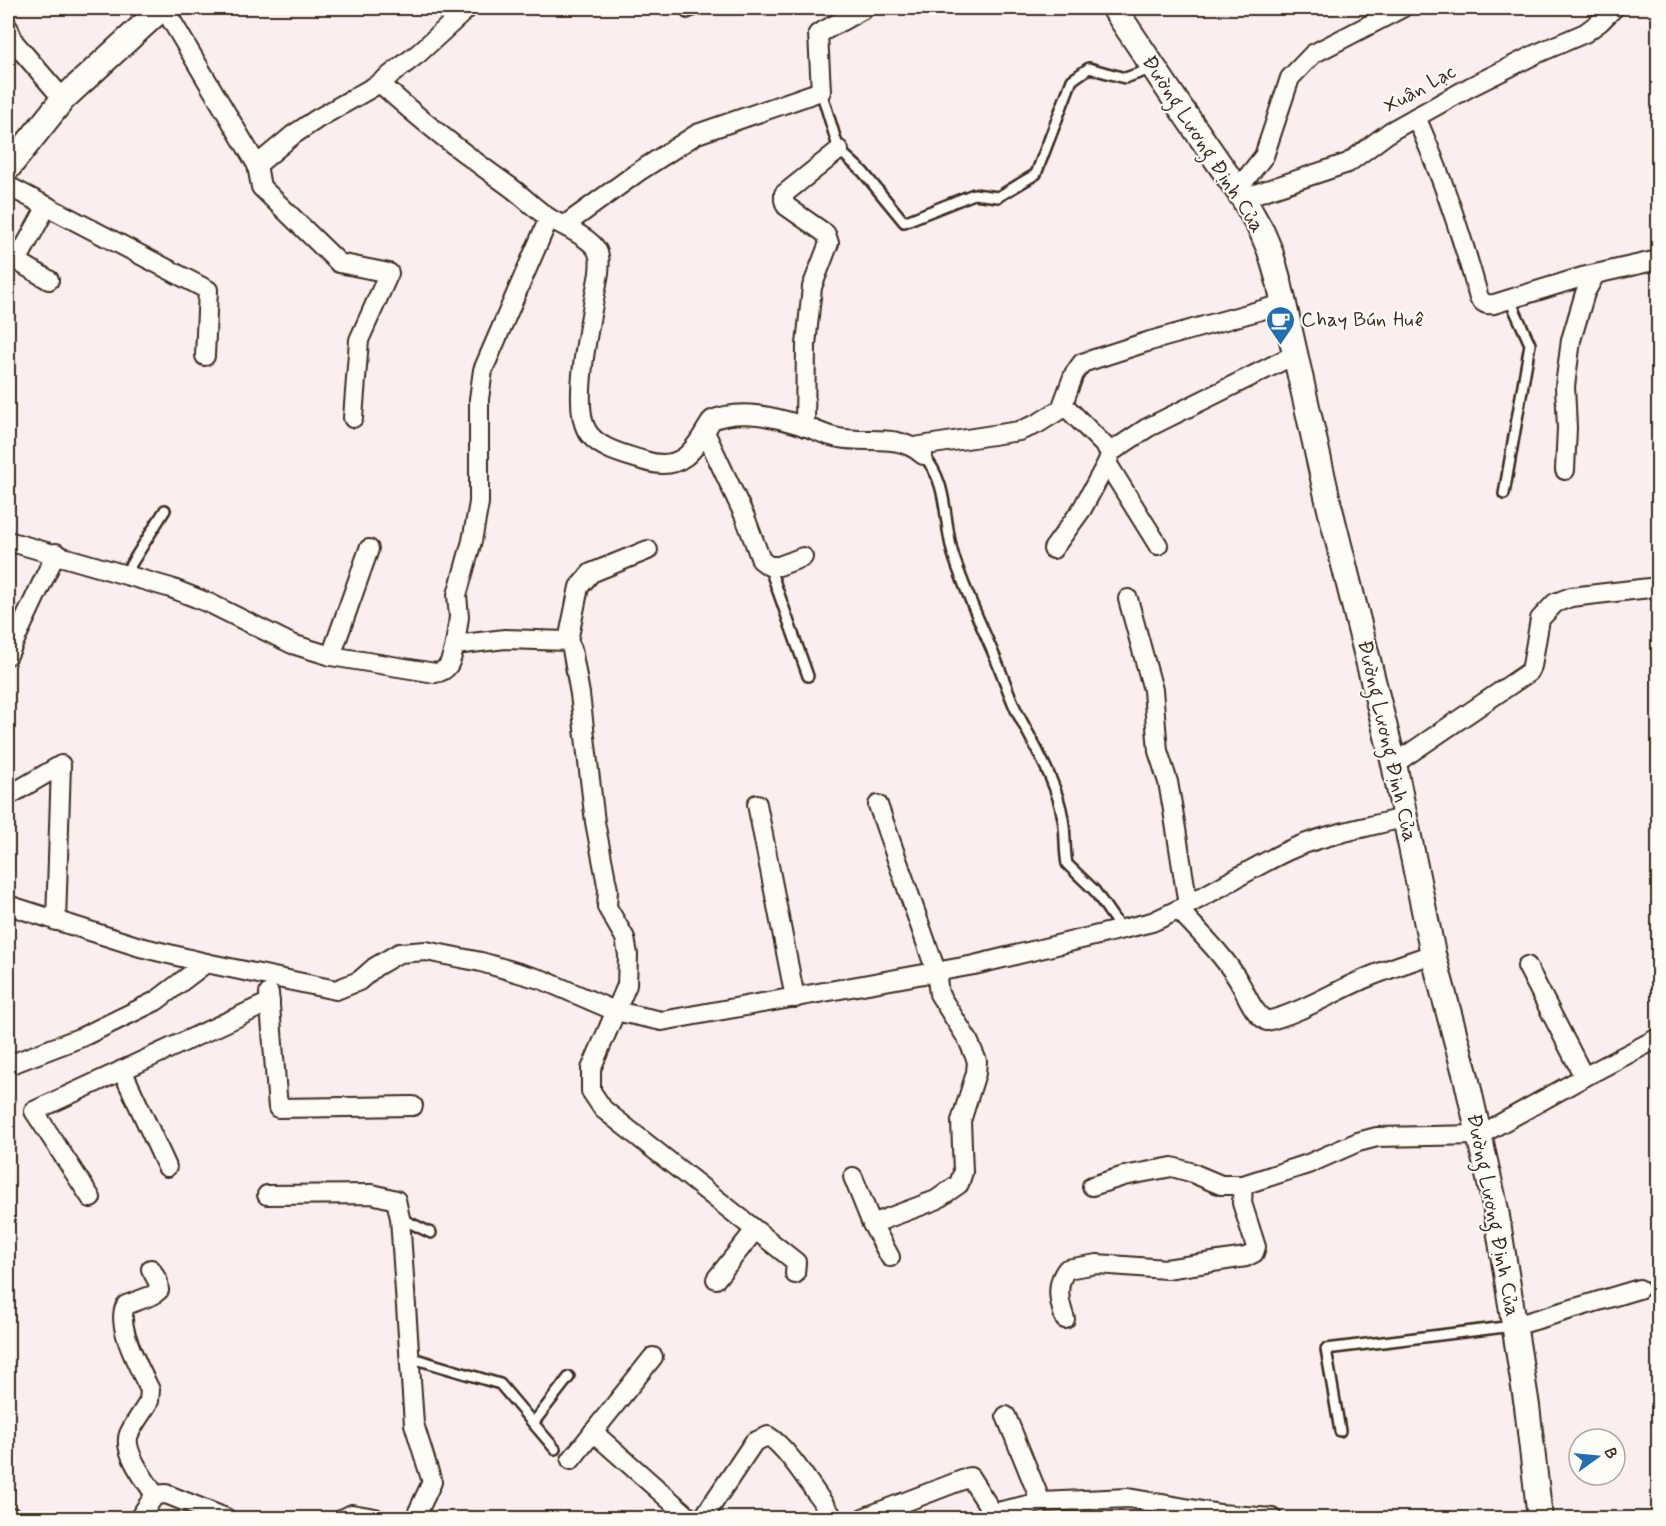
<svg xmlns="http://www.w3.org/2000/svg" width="1666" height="1526" font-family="Mynerve,sans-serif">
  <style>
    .built { fill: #f6dde4 }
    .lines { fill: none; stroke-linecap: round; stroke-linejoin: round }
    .service-casing { stroke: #3b2a1e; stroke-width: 14 }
    .minor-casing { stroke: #3b2a1e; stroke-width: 22 }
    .tertiary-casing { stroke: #3b2a1e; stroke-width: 28 }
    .service { stroke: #fdfcf7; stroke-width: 9 }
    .minor { stroke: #fdfcf7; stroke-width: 18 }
    .tertiary { stroke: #fdfcf7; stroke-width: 24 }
    .labels { text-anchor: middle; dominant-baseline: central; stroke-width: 4.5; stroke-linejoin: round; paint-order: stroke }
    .street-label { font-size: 21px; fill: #3b2a1e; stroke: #fdfcf7 }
    .poi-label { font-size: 21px; fill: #3b2a1e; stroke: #fdfcf7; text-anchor: start }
  </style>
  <rect width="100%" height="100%" fill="#faeeee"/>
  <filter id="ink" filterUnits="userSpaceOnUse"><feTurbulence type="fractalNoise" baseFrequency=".0167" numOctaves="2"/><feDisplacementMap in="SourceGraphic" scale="12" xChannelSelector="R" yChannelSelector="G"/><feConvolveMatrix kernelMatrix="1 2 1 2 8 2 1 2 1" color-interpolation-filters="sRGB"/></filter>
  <g filter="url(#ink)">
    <!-- built -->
    <polygon class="built" points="1104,1506 1126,1507 1218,1518 1108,1518"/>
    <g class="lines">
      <defs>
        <g id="service">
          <polyline points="687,13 701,8"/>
          <polyline points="821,91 839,150 863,172 904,222 974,194 998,197 1036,174 1072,80 1089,68 1125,78 1151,69"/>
          <path d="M923,455C949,483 943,520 953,554C964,589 980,622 994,655C1002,673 1008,692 1016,710C1033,744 1057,781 1063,819C1066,834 1064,849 1067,864L1094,890L1121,929"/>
          <polyline points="1504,494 1530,344 1510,300"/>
          <polyline points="769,566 808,676"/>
          <polyline points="125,574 165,510"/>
          <polyline points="400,1218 431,1233"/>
          <polyline points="409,1357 500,1384 555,1449"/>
          <polyline points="534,1422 569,1377"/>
          <polyline points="1340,1431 1326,1349 1513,1326"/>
        </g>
        <g id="minor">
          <polyline points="164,8 257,165 261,187 339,263 389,273 359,340 353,418"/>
          <path d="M468,8L419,53L380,83C421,121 464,154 509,186C523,196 535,209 549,218C563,226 579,232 592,244C601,252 600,262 599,273C593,308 571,399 586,429C596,449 626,455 645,461C683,473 695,448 712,420C741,408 775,417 804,426C816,430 826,436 839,438C868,444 898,432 923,455"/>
          <polyline points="8,27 14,42 63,99"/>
          <path d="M1416,117C1442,176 1462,236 1479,298C1484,304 1487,305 1494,304L1582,277L1658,260"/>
          <polyline points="257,165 293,135 317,119 380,83"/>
          <polyline points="8,186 208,290 205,356"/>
          <polyline points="1237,190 1264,156 1290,78 1313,54 1402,8"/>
          <polyline points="1243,198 1348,163 1391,131 1470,87 1536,54 1585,33 1600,22 1614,8"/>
          <polyline points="47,206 17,261 49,280"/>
          <polyline points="565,225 638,172 697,134 821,91 818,34 865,8"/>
          <polyline points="1064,405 1111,452"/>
          <polyline points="805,427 806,345 812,287 829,243 826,234 786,206 784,200 784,194 839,150"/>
          <polyline points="705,432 745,517 761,560 769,566 779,566 803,557"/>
          <polyline points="914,447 1019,431 1037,424 1061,409 1074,374 1082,363 1150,341 1283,304"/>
          <polyline points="1107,463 1158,545"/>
          <polyline points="1565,470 1567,428 1565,386 1571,340 1585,293 1595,275"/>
          <path d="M8,541L171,588L209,603L292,644L331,656L435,673C451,671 451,658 455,645L505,639L568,641L572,649L580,694L595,822L608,890L607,907L625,938L628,955L627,985L591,1069V1091L603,1109L796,1262L795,1274"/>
          <polyline points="1053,549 1082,509 1107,463 1111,452 1147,428 1294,355"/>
          <polyline points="1128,599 1153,690 1158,751 1168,782 1173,810 1188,905"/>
          <polyline points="568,641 579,587 591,573 648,550"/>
          <polyline points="455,645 459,617 457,595 472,541 479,503 479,399 483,370 549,218"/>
          <polyline points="8,655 56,553"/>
          <polyline points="331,656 369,549"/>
          <polyline points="1394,764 1529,672 1532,666 1540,619 1555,603 1571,597 1658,587"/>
          <polyline points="8,796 61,765 56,921"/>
          <polyline points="757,804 795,998"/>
          <polyline points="878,805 936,971 939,994 968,1040 977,1061 976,1073 961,1121 963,1172 959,1184 936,1200 872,1224 890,1257"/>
          <path d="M8,905L140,947L206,963L336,990L359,981L375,967L399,953L426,951L481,962L543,980L615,1011L662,1021L974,965L1152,922C1199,902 1241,873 1287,851C1324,834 1366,828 1406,817"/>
          <path d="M1179,910C1201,934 1227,958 1242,987C1249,1000 1254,1014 1267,1021C1304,1012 1336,990 1371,976C1391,968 1412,961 1433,954"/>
          <polyline points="1527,966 1584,1077"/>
          <polyline points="269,993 278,1108 413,1106"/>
          <polyline points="14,1063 82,1037 156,1001 206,963"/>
          <polyline points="122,1070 167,1167"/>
          <polyline points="853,1177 872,1224"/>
          <polyline points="1092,1186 1124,1176 1172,1167 1190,1172 1221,1185 1243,1185 1308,1164 1358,1142 1377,1137 1480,1135 1584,1077 1658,1038"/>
          <polyline points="267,1195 372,1194 396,1200 400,1218 414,1424 432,1482 415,1518"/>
          <polyline points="91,1198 34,1111 270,1002"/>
          <path d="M151,1269L158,1282L159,1290L153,1295L126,1305C114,1324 141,1371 150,1390L149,1401C143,1412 134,1423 129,1434C122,1451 146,1481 155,1495L166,1494L226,1518"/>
          <polyline points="716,1279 755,1230"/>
          <path d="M1065,1319C1059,1302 1055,1284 1067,1269L1097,1264L1166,1269L1246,1257L1254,1253L1256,1247L1242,1203L1243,1185"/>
          <polyline points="1515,1326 1639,1289"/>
          <polyline points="1006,1416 1041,1502"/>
          <polyline points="593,1432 690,1518"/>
          <polyline points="571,1460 653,1357"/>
          <polyline points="8,1516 14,1518"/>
          <polyline points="139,1518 155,1495"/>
          <polyline points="344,1518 352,1514 375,1518"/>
          <path d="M703,1518L754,1442L768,1436C789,1448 818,1498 834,1518"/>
          <polyline points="863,1518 970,1477 993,1513 1041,1502 1128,1498 1220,1514 1272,1518"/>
        </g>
        <g id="tertiary">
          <polyline points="1114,8 1178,104 1243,198 1262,232 1270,251 1279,282 1329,505 1394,764 1433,954 1466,1077 1496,1210 1527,1406 1540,1518"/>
          <polyline points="8,168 63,99 162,8"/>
        </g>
      </defs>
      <!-- service casing -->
      <use href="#service" class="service-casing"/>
      <!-- minor casing -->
      <use href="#minor" class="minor-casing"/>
      <!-- tertiary casing -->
      <use href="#tertiary" class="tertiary-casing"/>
      <!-- service -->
      <use href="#service" class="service"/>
      <!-- minor -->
      <use href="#minor" class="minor"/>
      <!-- tertiary -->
      <use href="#tertiary" class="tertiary"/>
    </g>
  </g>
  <!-- icons -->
  <defs>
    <symbol id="cafe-pin" viewBox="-11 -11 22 30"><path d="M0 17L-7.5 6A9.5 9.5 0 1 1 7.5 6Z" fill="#1f6fb2" stroke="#fdfcf7"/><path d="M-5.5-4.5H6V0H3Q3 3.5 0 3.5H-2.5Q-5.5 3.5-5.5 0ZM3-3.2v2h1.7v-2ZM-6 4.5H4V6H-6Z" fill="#fff"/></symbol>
  </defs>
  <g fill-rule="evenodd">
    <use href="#cafe-pin" x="1264" y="304" width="33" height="45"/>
  </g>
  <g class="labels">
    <!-- street labels -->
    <g class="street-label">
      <text transform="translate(1420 89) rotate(-29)">Xuân Lạc</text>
      <text transform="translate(1203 144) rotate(57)">Đường Lương Định Của</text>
      <text transform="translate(1387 741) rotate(77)">Đường Lương Định Của</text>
      <text transform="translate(1493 1215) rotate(79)">Đường Lương Định Của</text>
    </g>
    <!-- poi labels -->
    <g class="poi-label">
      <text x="1301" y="320">Chay Bún Huê</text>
    </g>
  </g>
  <!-- margin -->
  <rect width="1666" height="1526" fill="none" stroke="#fdfcf7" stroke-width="30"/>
  <rect x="15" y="15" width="1636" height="1496" fill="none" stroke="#3b2a1e" stroke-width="2" filter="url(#ink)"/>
  <!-- north arrow -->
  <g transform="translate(1597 1457) rotate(75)"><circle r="28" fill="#fdfcf7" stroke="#afa8a0" stroke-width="1.5"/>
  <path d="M0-4.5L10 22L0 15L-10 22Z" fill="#1f6fb2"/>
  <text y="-9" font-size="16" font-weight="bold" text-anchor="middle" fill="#3b2a1e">B</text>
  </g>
</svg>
